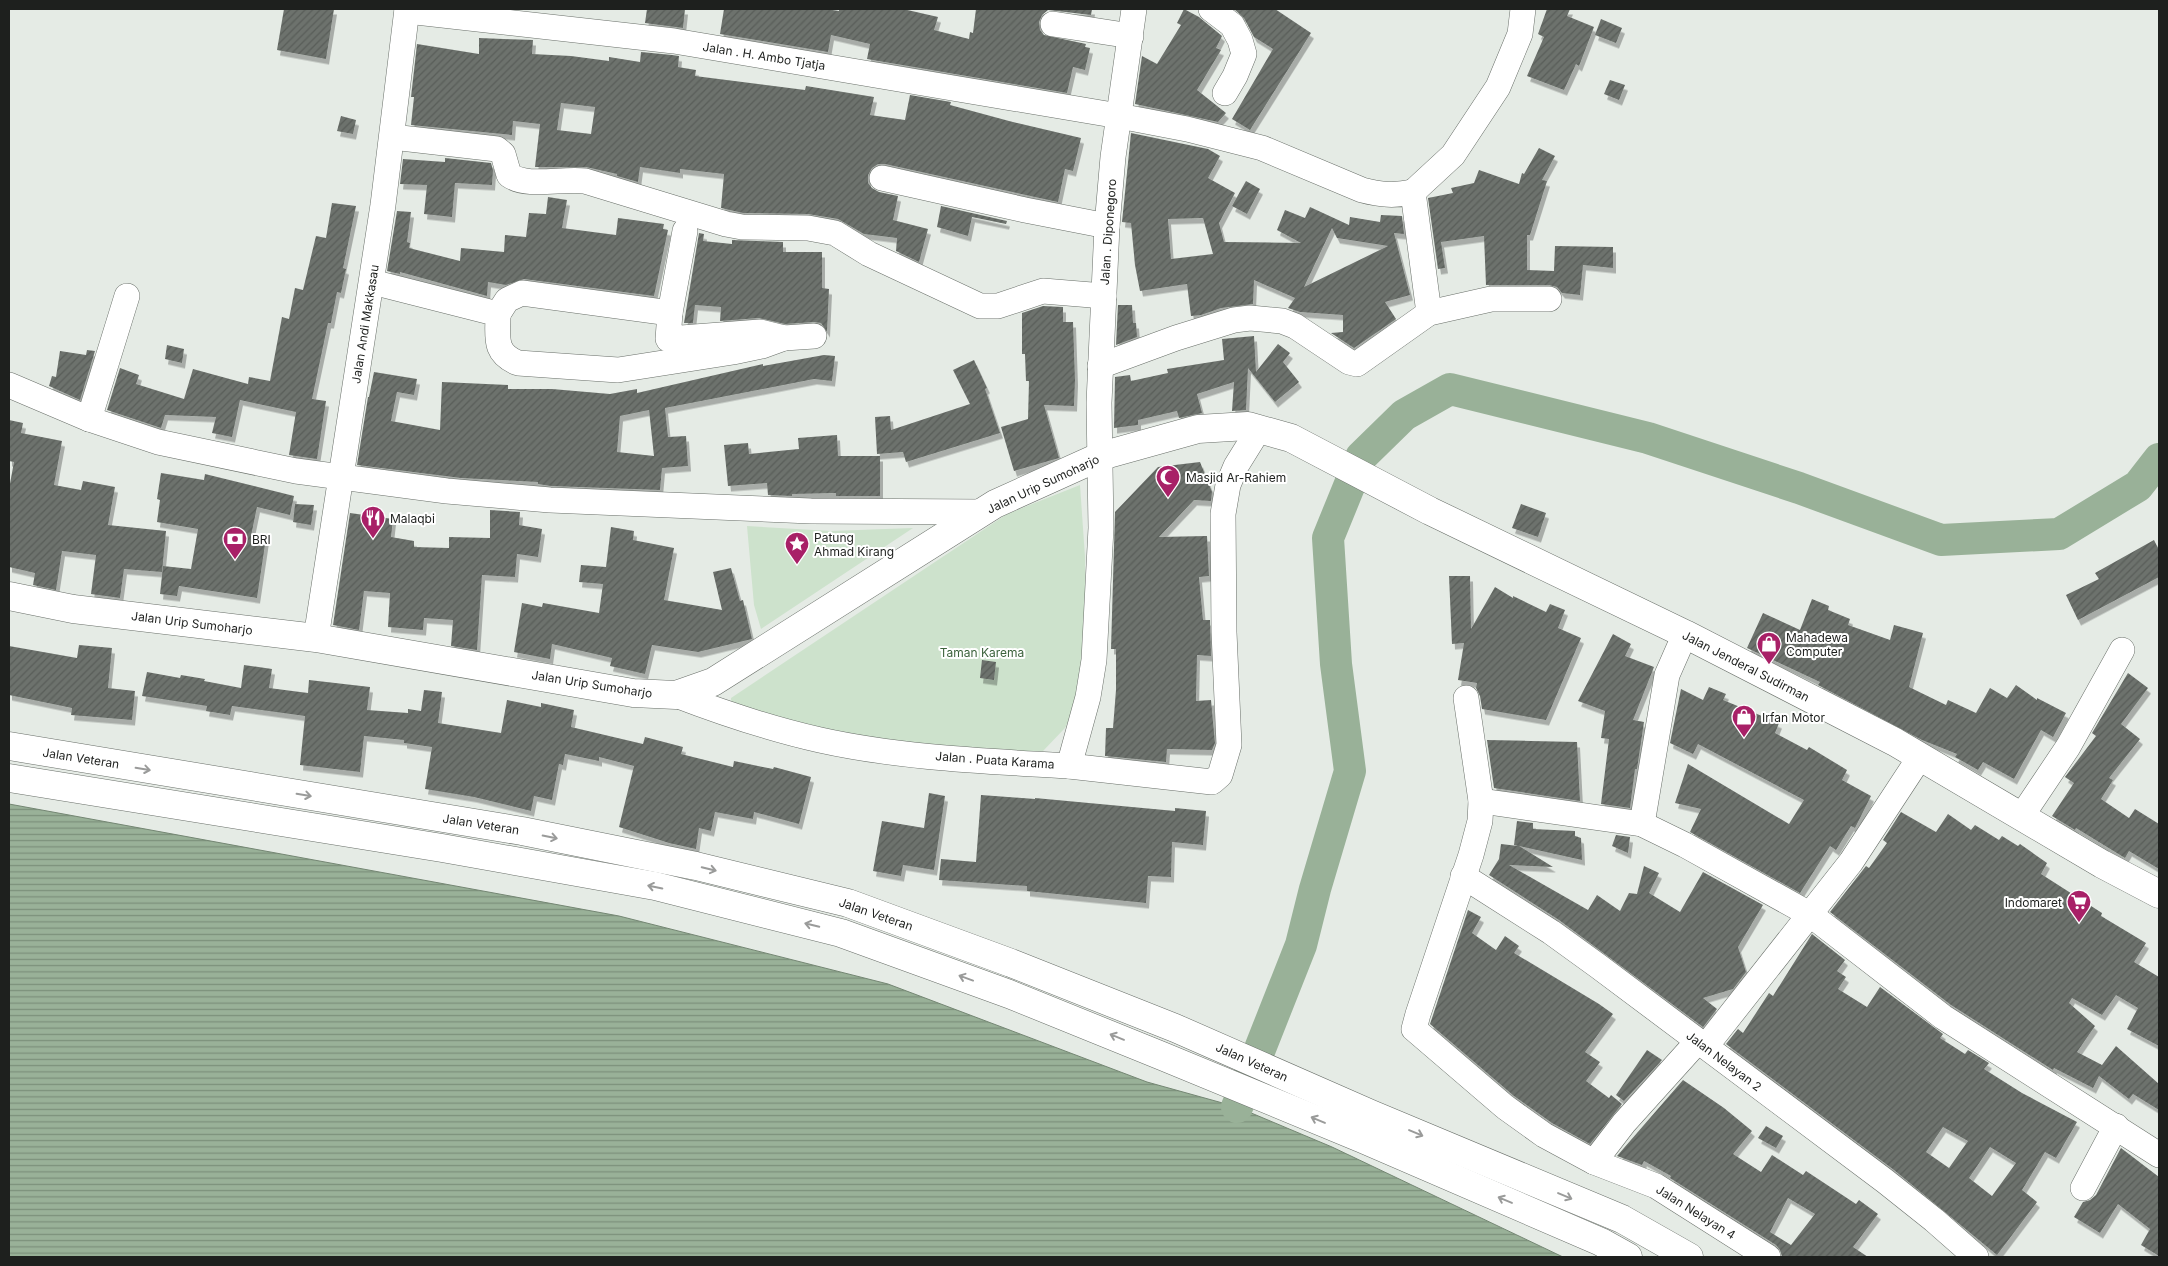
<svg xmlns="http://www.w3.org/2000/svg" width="2168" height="1266" font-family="Inter,sans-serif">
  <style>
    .green { fill: #cde2cc }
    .water { fill: url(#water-rules); stroke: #748673 }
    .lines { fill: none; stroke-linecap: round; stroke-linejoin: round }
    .river { stroke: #99b198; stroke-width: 32 }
    .building { fill: url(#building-hatch); fill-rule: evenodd; filter: url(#shadow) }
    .minor-casing { stroke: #696f69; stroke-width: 26 }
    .major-casing { stroke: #696f69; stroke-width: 29 }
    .highway-casing { stroke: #696f69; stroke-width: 29 }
    .minor { stroke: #fff; stroke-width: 25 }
    .major { stroke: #fff; stroke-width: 28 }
    .highway { stroke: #fff; stroke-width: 28 }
    .oneway { stroke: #9a9b9a }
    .labels { text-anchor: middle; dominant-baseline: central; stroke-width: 4; stroke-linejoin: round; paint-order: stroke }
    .street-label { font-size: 12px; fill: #1e201e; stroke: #fff }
    .poi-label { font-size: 12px; fill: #1e201e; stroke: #fff; text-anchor: start }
    .park-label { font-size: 12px; fill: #3d633d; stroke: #fff }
  </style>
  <defs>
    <pattern id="water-rules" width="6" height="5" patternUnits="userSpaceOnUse" patternTransform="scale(1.25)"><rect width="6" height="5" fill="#99b198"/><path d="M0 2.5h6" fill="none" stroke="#7c907b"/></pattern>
    <pattern id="building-hatch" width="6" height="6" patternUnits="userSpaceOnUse" patternTransform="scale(1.25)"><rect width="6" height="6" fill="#6d726d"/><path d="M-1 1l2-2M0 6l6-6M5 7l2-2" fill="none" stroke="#595d59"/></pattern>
    <filter id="shadow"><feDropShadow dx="3" dy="5.5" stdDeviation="0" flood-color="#0004"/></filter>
  </defs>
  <rect width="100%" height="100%" fill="#e5ebe5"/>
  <!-- green -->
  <g class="green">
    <polygon points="1080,485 1085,557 1086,644 1082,693 1065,728 1043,751 993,756 881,744 731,709 731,698 1007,514"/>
    <polygon points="747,526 831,531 913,528 761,629 754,605"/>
  </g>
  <!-- water -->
  <polygon class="water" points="9,804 619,916 888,984 1147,1082 1237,1107 1332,1147 1563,1257 9,1257"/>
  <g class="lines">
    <!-- river -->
    <polyline class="river" points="1237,1107 1301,945 1315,889 1350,771 1336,664 1328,538 1361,457 1404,415 1450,389 1648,438 1799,488 1941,540 2059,534 2138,486 2159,459"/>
  </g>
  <!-- building -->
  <g class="building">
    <polygon points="284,9 334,9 326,59 277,50"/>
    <polygon points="647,9 685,9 683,28 645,23"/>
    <polygon points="724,9 826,9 839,11 839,9 903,9 938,17 934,30 969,39 970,32 973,33 976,9 1092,9 1091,15 1048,10 1042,15 1039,22 1040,30 1044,35 1086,44 1085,47 1090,48 1085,70 1073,67 1067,93 867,59 870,44 831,35 828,52 720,34"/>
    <polygon points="1184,9 1199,17 1222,36 1216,48 1221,50 1197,90 1226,113 1218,122 1135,104 1142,56 1157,64 1181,25 1177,23"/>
    <polygon points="1234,9 1275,9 1311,33 1250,130 1232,119 1273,49 1254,37 1244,18"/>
    <polygon points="1547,9 1570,9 1567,16 1594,27 1579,66 1576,64 1564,90 1527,76 1544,37 1538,34"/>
    <polygon points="1601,19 1622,28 1616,43 1595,35"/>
    <path d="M479,38L533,40L532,54L571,56L609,61V57L640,62L641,52L672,55L679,56L678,67L696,70L695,76L805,90L806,86L874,97L870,115L905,120L910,95L951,102L950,105L1009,121L1081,138L1073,171L1065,169L1058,202L885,164H878L872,168L868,175V183L872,188L879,192L898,196L893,220L928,229L919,262L896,251L897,238L864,234L838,219L808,214L743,213L721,208L724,174L680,169V173L640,167L638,182L617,176V174L586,167H535L540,124L513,121L512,135L411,125L414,97H411L417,44L479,54ZM561,103L595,107L591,134L557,130Z"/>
    <polygon points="1610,80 1625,85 1619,100 1604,94"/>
    <polygon points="341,116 356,120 353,134 337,131"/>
    <path d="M1131,133L1208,149L1220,156L1208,178L1235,193L1219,223L1224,242L1301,243L1277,230L1285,210L1305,218L1310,207L1349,225L1350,217L1380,222L1381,215L1402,216L1404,234L1394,233L1410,295L1385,302L1396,319L1354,348L1331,333L1343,332V315L1300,312L1288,308L1295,298L1254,280L1253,304L1221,308L1201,315L1191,316L1187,284L1140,291L1135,265L1131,223L1122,222ZM1203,218L1213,254L1171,259L1168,219ZM1332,228L1337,238L1388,246L1304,287Z"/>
    <polygon points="1539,148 1555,156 1542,180 1547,181 1530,235 1527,235 1527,270 1554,271 1555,246 1613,247 1613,268 1583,265 1580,295 1562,293 1557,287 1549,285 1486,285 1484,236 1441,242 1445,268 1438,269 1428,198 1453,193 1451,188 1474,183 1479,170 1519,184 1522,173 1524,174"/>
    <polygon points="445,158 491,163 493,170 492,185 455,183 452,217 424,214 427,185 400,184 403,159 445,162"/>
    <polygon points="1246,181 1260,189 1247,214 1232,206"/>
    <polygon points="548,197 567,200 562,228 616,235 618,218 664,224 663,229 668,230 654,296 524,279 506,285 488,282 487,296 400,272 400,274 387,271 397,211 411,212 407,242 410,243 409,248 460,261 461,248 504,252 505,235 526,237 529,213 546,214"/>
    <polygon points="332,203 356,206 343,268 346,269 341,293 337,292 331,323 328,323 312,399 326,401 317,459 289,455 296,412 240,400 232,437 212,433 216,417 165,415 161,428 107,410 120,368 139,375 136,384 184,399 193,369 248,384 249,377 270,381 282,317 289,319 295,288 303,290 316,236 326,238"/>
    <polygon points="941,206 1007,221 1006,224 972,217 968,236 937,227"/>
    <polygon points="699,233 704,234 703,241 732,244 732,240 783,242 783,252 822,252 822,288 829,289 827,332 821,323 814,322 785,324 759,318 720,321 721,307 695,305 693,323 684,323"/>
    <polygon points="1118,305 1132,305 1133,323 1136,323 1137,337 1116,345"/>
    <polygon points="1043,306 1063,307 1063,322 1073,322 1075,380 1074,406 1044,405 1059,458 1014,471 1001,427 1028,419 1029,381 1026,381 1025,354 1022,354 1022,313"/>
    <polygon points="1254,336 1256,372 1278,344 1290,353 1283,362 1299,382 1275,402 1248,368 1246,410 1232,411 1234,382 1197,394 1202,413 1179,418 1177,411 1138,420 1138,425 1114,428 1115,377 1130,375 1131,381 1168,373 1167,369 1224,360 1222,339"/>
    <polygon points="167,345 184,349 182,363 165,359"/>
    <polygon points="87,350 95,351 80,400 49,386 52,376 56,377 60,351 86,355"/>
    <path d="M824,355L835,356L832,381L814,379L665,408L668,437L686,436L688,466L662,468L660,490L551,486L538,484V482L461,478L357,465L368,397H369L374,372L417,379L414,395L397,392L391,421L440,430L442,382L508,385V389H552L610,394L637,389V393L763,364V366ZM649,410L654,456L617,452L620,416Z"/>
    <polygon points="974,360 987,388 985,389 1000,433 906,462 903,452 877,454 875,417 890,416 891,430 970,404 953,370"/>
    <polygon points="9,420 23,423 21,433 62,441 54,485 81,490 83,481 115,487 108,525 166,531 162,572 124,569 120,598 91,594 96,555 62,551 56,590 33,585 35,573 9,567 9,489 14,462 9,461"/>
    <polygon points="837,435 838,456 880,456 880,496 836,496 836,493 792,494 792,496 768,495 767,483 728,486 724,445 748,443 749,454 799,449 798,438"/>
    <polygon points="1200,462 1212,492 1211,501 1194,500 1159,537 1207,536 1209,576 1199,577 1203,620 1210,620 1211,656 1197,655 1196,701 1211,700 1215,743 1212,750 1167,749 1166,762 1105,756 1106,728 1113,728 1116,690 1116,649 1111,649 1115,512 1158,467"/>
    <polygon points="161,473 204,480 205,474 294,496 290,515 257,507 251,536 266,538 257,598 179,586 177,596 160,594 163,566 191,569 198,529 157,522 160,500 157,499"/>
    <polygon points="295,504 314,505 311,525 293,522"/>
    <polygon points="1521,504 1546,513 1538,537 1512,528"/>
    <polygon points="490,510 520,512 519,525 542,529 538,557 517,554 515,577 482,575 477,650 451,646 453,620 424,618 423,630 388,627 390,593 364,591 359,630 333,625 350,513 393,519 391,537 414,541 414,547 449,548 449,537 490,538"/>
    <polygon points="611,527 634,531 633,540 674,548 664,600 722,610 713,572 731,568 740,601 743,600 752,639 698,652 652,645 645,674 610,666 612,658 552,644 550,659 514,652 522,603 542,607 543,603 599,613 603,584 579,582 581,565 606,567"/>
    <polygon points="2154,540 2159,550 2159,577 2078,620 2066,595 2099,579 2095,573"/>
    <polygon points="1449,576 1470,576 1471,629 1495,587 1513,598 1513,596 1546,612 1550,604 1565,610 1558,628 1581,638 1546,720 1482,709 1480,696 1476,688 1477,683 1458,680 1464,643 1452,644"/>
    <polygon points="1812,599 1829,606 1828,610 1850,619 1848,625 1890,640 1894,625 1923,633 1909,687 1946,705 1948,700 1976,713 1990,688 2007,698 2016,685 2037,700 2037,698 2066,713 2053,737 2041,730 2014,779 1983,762 1978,770 1955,757 1957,754 1922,740 1818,685 1820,682 1747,648 1763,613 1800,630"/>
    <polygon points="1613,634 1631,644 1625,656 1654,667 1633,720 1644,722 1637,769 1635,769 1630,808 1601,804 1609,739 1601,738 1605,711 1578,701"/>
    <polygon points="79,645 112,648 108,688 135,691 132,720 71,715 72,708 9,695 9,646 77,658"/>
    <polygon points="982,660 996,662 994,680 980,678"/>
    <polygon points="244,665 272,669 269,688 308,693 309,680 370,687 367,710 408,713 408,709 421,711 424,690 442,692 438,723 501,733 507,700 541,707 541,703 574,710 571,727 643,744 645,737 683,747 681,754 733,767 734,761 773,769 774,767 811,777 799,824 754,812 753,819 715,812 711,831 699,828 696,849 669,843 619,827 634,766 599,757 599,761 565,754 563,765 559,764 552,800 534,796 531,811 474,797 425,789 432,747 404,743 404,740 364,736 360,772 300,765 305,716 232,706 230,715 206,711 207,706 142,696 147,672 180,678 181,675 205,679 204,681 241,688"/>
    <polygon points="2128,673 2148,688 2121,724 2140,739 2109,778 2113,780 2101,799 2129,818 2135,809 2159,824 2159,869 2129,851 2125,858 2076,828 2075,830 2052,816 2074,783 2065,777 2096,736 2092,733"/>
    <polygon points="1709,687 1726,694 1723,700 1779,723 1775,733 1807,750 1809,747 1847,770 1842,780 1871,796 1855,828 1851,826 1836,850 1830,846 1800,893 1690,832 1701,809 1675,803 1688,764 1789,824 1804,800 1698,744 1693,754 1670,743 1681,689 1703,700"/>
    <polygon points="1487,740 1577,742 1580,801 1494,788"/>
    <polygon points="929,793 945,796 934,870 903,865 901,876 873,871 882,821 924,828"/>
    <polygon points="981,795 1035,799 1035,798 1175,811 1175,808 1206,811 1203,845 1172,842 1171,877 1148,876 1146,903 1027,891 1027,886 939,880 941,859 976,862"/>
    <polygon points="1901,812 1936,832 1948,814 1971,830 1975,825 1999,840 2002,836 2018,846 2020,844 2047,863 2041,874 2102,913 2101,916 2146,943 2134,962 2159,977 2159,1046 2127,1029 2138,1008 2116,995 2102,1015 2072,998 2069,1003 2095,1026 2077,1052 2102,1065 2116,1046 2159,1084 2159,1110 2133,1094 2129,1099 2099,1076 2093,1088 2054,1068 2053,1070 1951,1005 1830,912 1866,866 1869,868 1887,843 1883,840"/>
    <polygon points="1517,821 1533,823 1533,829 1575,831 1575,836 1581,838 1582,860 1519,846 1553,867 1509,865 1588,910 1597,895 1620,911 1629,893 1637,894 1644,866 1659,873 1649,893 1680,912 1703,872 1763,905 1738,947 1746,972 1733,989 1703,998 1717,1009 1703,1027 1559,920 1489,875 1499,859 1501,844 1518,846 1514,845"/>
    <polygon points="1616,835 1630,837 1628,853 1612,846"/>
    <polygon points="1468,910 1481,917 1472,933 1496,950 1505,936 1519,946 1514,953 1599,1004 1613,1014 1585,1052 1600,1062 1586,1081 1609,1098 1611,1095 1622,1104 1590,1144 1552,1123 1514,1096 1430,1024"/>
    <path d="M1812,934L1845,960L1837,971L1846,977L1838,989L1867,1007L1880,987L1943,1034L1940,1038L1965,1054L1968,1050L1989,1063L1984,1069L2022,1093L2077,1122L2056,1158L2045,1152L2022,1190L2037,1202L1997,1255L1894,1170L1726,1044L1738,1029L1743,1033L1769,993L1773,996ZM1943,1127L1968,1141L1949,1168L1926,1152ZM1990,1147L2016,1163L1992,1196L1969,1178Z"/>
    <polygon points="1647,1050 1662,1060 1624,1101 1616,1095"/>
    <path d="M1683,1080L1724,1108L1752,1131L1733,1154L1761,1172L1772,1155L1803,1175L1806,1171L1856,1204L1859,1200L1878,1214L1853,1247L1868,1257H1782L1780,1250L1776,1245L1670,1178L1671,1176L1644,1161L1642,1165L1617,1156ZM1788,1198L1815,1214L1791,1245L1770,1232Z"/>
    <polygon points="1766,1126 1783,1136 1776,1148 1758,1138"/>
    <polygon points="2121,1148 2159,1177 2159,1256 2141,1245 2150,1229 2118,1204 2100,1233 2074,1217 2083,1202 2090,1200 2096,1195"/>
  </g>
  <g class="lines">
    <defs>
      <g id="minor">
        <polyline points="1211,9 1232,25 1240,40 1244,54 1235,76 1225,93"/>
        <path d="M407,11L674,41L1119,116L1187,129L1262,148L1362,190C1381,195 1395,196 1413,192L1429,313"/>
        <polyline points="1053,24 1131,36"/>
        <path d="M392,137L497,149L503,154L509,175C527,188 562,178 585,181L726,224L742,227L808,228L835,233L869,254L980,306H998L1043,291L1104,296"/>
        <polyline points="882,178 1025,210 1107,226"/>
        <polyline points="1413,192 1453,155 1498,87 1520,34 1523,9"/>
        <polyline points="685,231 670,313 668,339 760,332 784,338 814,336"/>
        <path d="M372,282L498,314C498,337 493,353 518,363L618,370L733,352L762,346L784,338"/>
        <polyline points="498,314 507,300 522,293 670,313"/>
        <polyline points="1100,366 1176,338 1234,320 1250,318 1282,321 1295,326 1349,362 1357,364 1429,313 1491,299 1549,299"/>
        <polyline points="9,385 89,419 158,442 296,471 447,491 550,500 811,511 983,512"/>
        <polyline points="89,419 127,296"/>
        <polyline points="316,638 383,205 407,9"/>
        <path d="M676,695C723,713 771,729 820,740C901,758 986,761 1069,766L1088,697L1094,660L1101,528L1099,403L1107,226L1113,157L1134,9"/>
        <polyline points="1466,698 1481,801 1480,821 1471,855 1418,1014 1414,1029 1505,1107 1544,1135 1594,1162 1656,1186 1768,1257"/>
        <polyline points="1069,766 1212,782 1220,775 1229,745 1224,632 1223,514 1228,485 1236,466 1259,429"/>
        <polyline points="1481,801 1642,824 1685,845 1811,915 1943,1017 2159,1155"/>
        <polyline points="2021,817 2068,747 2122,650"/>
        <polyline points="1642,824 1667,675 1685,634"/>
        <polyline points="1463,876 1551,932 1598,966 1885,1181 1934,1220 1976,1257"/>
        <polyline points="1706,1046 1851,862 1920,757"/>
        <polyline points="1594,1162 1624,1123 1698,1041"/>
        <polyline points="2083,1188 2116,1126"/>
      </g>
      <polyline id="major" points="9,596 73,609 316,638 633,693 676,695 713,682 995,504 1101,456 1198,429 1248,426 1291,438 1430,511 1685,634 1895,742 2102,864 2159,894"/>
      <g id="highway">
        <polyline points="9,746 522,831 696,866 848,903 1011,963 1175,1028 1371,1114 1622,1219 1689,1257"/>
        <polyline points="9,778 442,848 655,886 841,933 1009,994 1162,1056 1363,1139 1601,1242 1628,1257"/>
      </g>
    </defs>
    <!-- minor casing -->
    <use href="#minor" class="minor-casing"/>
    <!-- major casing -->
    <use href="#major" class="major-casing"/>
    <!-- highway casing -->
    <use href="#highway" class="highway-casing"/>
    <!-- minor -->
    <use href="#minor" class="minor"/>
    <!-- major -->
    <use href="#major" class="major"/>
    <!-- highway -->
    <use href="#highway" class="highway"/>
  </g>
  <!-- one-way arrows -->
  <defs><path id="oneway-shaft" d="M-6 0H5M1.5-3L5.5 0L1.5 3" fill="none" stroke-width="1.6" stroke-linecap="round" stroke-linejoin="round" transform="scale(1.25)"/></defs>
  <g class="oneway">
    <use href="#oneway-shaft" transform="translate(143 769) rotate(9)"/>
    <use href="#oneway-shaft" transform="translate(304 795) rotate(9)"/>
    <use href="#oneway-shaft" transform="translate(550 837) rotate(11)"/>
    <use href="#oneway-shaft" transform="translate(709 869) rotate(14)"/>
    <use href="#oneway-shaft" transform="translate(655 887) rotate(-168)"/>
    <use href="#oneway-shaft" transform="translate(812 925) rotate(-166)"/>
    <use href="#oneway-shaft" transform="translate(966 978) rotate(-160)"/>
    <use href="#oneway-shaft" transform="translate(1117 1037) rotate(-158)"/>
    <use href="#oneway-shaft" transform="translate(1318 1120) rotate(-157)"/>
    <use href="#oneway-shaft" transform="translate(1416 1133) rotate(23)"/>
    <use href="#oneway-shaft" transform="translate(1565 1196) rotate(23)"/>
    <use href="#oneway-shaft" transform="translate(1505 1200) rotate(-157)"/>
  </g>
  <!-- icons -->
  <defs>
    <symbol id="mosque-pin" viewBox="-11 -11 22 30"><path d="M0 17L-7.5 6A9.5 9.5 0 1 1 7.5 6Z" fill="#a82067" stroke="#fff"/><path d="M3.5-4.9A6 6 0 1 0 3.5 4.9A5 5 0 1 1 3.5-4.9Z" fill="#fff"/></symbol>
    <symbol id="restaurant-pin" viewBox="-11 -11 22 30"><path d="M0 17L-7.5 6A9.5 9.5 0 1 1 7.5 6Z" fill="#a82067" stroke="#fff"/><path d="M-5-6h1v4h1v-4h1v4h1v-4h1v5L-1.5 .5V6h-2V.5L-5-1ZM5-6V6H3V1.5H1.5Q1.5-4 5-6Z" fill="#fff"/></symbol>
    <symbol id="bank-pin" viewBox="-11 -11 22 30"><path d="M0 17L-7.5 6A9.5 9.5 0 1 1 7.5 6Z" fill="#a82067" stroke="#fff"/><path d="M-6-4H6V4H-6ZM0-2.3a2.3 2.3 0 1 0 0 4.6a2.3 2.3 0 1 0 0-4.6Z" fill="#fff"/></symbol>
    <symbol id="sight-pin" viewBox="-11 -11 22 30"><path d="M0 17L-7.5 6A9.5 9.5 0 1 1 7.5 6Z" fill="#a82067" stroke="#fff"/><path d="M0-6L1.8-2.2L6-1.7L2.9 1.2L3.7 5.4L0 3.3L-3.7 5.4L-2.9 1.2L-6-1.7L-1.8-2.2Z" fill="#fff"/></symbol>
    <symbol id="shop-pin" viewBox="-11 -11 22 30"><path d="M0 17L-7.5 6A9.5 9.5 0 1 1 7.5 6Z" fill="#a82067" stroke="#fff"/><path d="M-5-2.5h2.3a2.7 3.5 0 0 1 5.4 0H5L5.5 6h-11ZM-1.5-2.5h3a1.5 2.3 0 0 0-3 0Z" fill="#fff"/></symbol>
    <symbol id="supermarket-pin" viewBox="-11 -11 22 30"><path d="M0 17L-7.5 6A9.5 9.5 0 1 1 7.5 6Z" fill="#a82067" stroke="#fff"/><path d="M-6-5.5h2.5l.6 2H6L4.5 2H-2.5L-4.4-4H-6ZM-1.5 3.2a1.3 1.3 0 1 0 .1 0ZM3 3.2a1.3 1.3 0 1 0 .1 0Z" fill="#fff"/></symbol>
  </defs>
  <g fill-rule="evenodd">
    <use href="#mosque-pin" x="1154" y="463" width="28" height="38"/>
    <use href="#restaurant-pin" x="359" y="504" width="28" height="38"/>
    <use href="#bank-pin" x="221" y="525" width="28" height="38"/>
    <use href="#sight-pin" x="783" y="530" width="28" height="38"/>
    <use href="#shop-pin" x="1755" y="630" width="28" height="38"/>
    <use href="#shop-pin" x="1730" y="703" width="28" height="38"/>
    <use href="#supermarket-pin" x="2065" y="888" width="28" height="38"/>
  </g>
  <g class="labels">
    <!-- street labels -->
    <g class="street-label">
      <text transform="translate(764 56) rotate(9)">Jalan . H. Ambo Tjatja</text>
      <text transform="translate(1108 232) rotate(-86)">Jalan . Diponegoro</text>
      <text transform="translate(365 324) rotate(-81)">Jalan Andi Makkasau</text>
      <text transform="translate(1043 484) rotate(-25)">Jalan Urip Sumoharjo</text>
      <text transform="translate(192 623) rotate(7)">Jalan Urip Sumoharjo</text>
      <text transform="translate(1746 666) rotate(27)">Jalan Jenderal Sudirman</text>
      <text transform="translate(592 684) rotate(9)">Jalan Urip Sumoharjo</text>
      <text transform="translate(81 758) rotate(9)">Jalan Veteran</text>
      <text transform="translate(995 760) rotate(4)">Jalan . Puata Karama</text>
      <text transform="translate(481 824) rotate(9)">Jalan Veteran</text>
      <text transform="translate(876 914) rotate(19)">Jalan Veteran</text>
      <text transform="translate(1724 1061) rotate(37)">Jalan Nelayan 2</text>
      <text transform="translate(1252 1062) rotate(24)">Jalan Veteran</text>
      <text transform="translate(1696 1212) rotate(32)">Jalan Nelayan 4</text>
    </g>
    <!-- poi labels -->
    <g class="poi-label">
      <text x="1186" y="477">Masjid Ar-Rahiem</text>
      <text x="390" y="518">Malaqbi</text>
      <text x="814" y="537">Patung<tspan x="814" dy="14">Ahmad Kirang</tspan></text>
      <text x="252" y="539">BRI</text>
      <text x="1786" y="637">Mahadewa<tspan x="1786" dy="14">Computer</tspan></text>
      <text x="1762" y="717">Irfan Motor</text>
      <text x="2062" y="902" text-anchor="end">Indomaret</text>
    </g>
    <!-- park labels -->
    <g class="park-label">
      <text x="982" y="652">Taman Karema</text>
    </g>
  </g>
  <!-- border -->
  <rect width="2168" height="1266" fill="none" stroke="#1e201e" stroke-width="20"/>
</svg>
